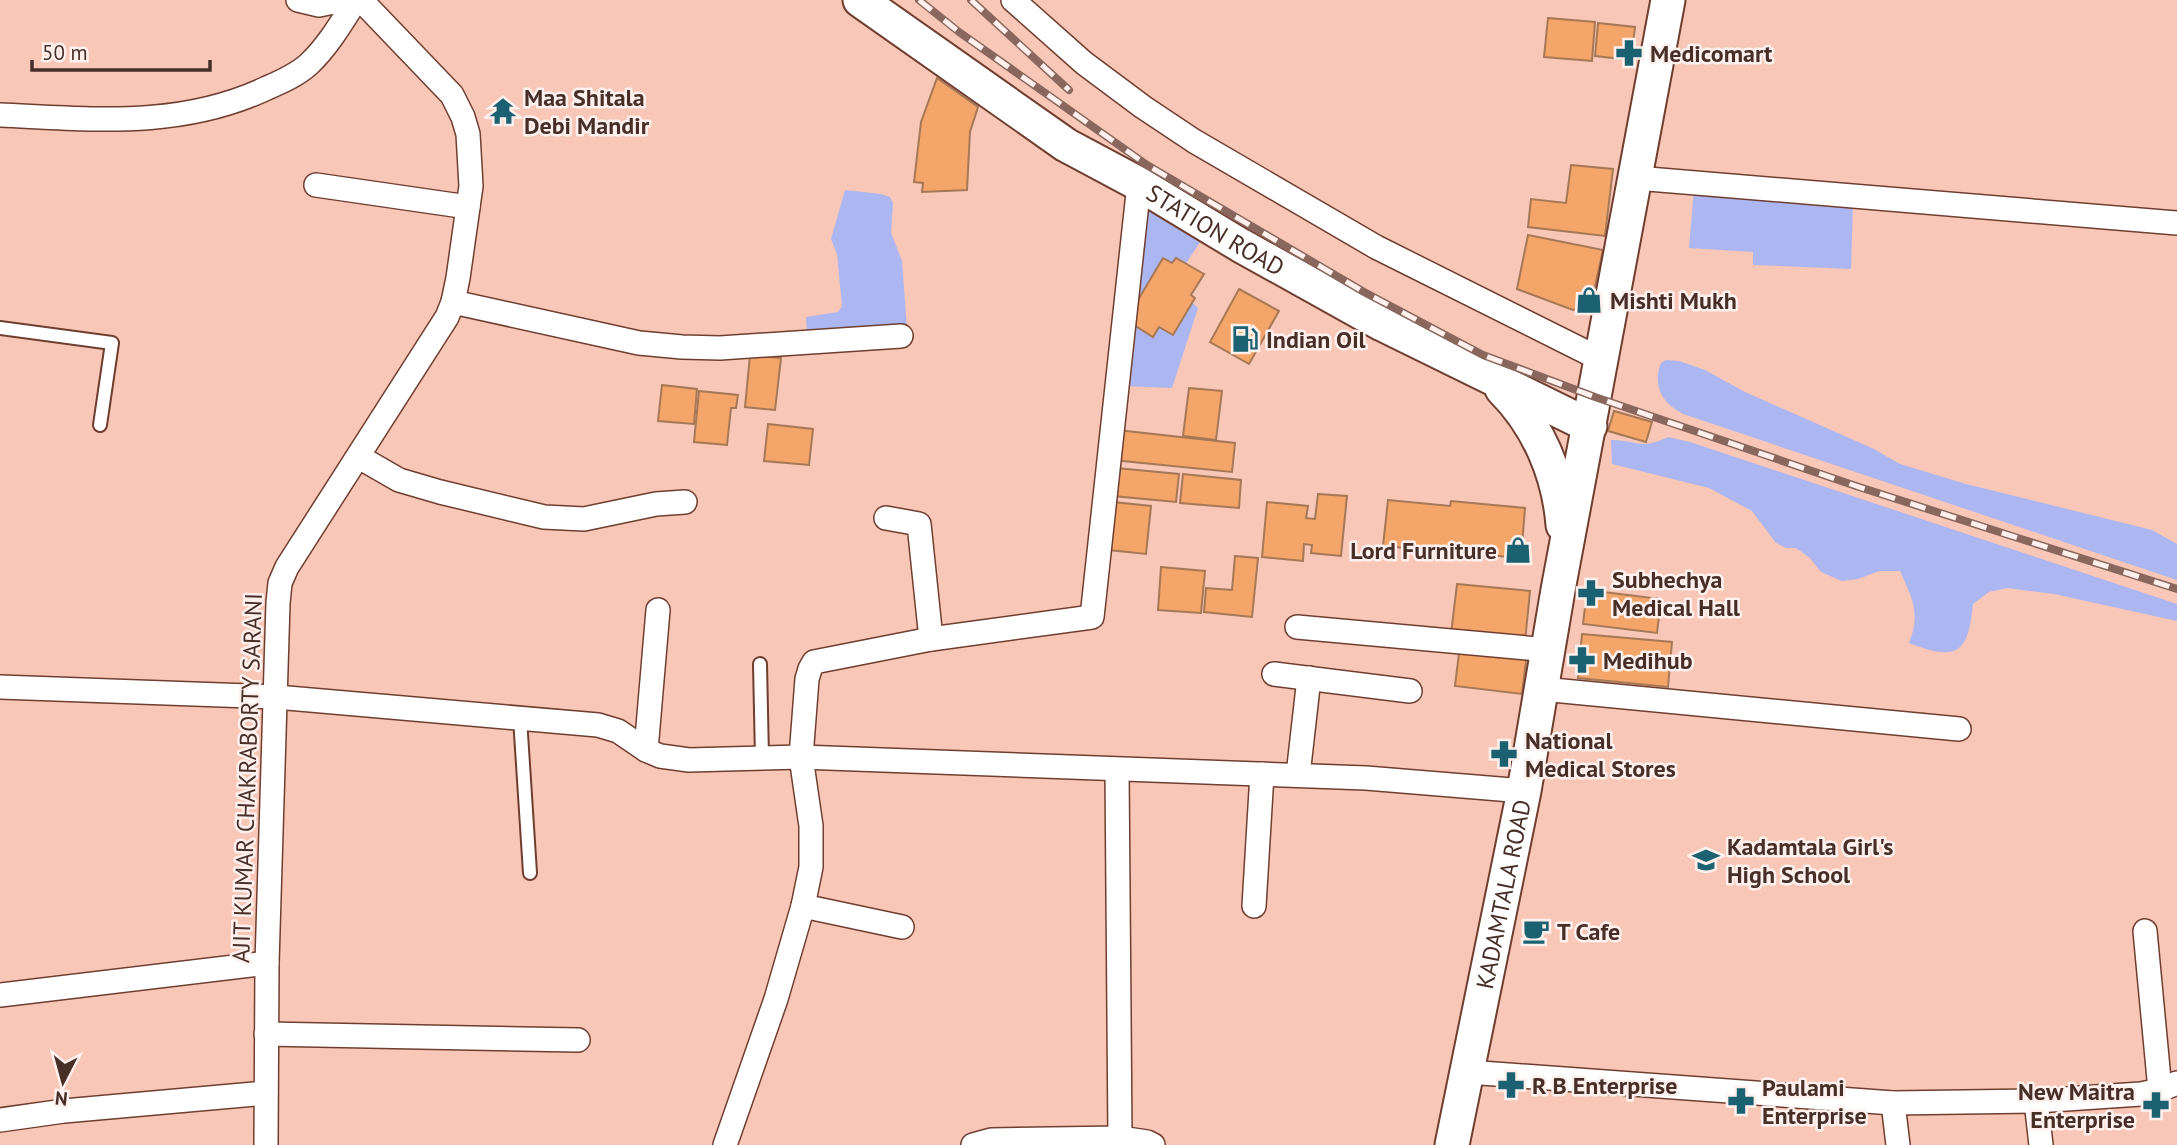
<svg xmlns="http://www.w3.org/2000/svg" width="2177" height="1145" font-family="'PT Sans',sans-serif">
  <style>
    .green { fill: #acb6f0 }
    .building { fill: #f4a569; stroke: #a67856; stroke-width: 2 }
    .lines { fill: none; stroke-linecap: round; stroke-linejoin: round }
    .lane-casing { stroke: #703e2f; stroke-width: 16 }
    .street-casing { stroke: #703e2f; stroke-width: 26 }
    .secondary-casing { stroke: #703e2f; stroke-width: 37 }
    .lane { stroke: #fff; stroke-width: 12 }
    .street { stroke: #fff; stroke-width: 23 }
    .secondary { stroke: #fff; stroke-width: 33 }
    .rail-casing { stroke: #89675d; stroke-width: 8 }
    .rail { stroke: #fef1ed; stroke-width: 5; stroke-dasharray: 16; stroke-linecap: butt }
    .labels { text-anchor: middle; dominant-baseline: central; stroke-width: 5; stroke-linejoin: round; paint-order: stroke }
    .poi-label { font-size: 24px; font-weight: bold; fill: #472f28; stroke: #fef1ed; text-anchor: start }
    .street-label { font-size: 24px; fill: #472f28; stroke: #fef1ed }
  </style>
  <rect width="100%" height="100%" fill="#f8c7b8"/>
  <!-- green -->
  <g class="green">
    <polygon points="1694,189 1853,204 1851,269 1753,265 1753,252 1689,248"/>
    <polygon points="845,190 881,194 890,197 893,203 891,233 902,261 907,329 807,335 806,317 838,312 842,306 837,254 831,239"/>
    <polygon points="1140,200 1202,239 1172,285 1198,308 1172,388 1120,386"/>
    <path d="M1666,360L1679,361L1705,370L1745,392L1874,449L1900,464L1966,484L2152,530L2177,544V580L1683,414C1662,404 1652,385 1661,363Z"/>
    <path d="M1668,437L1690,442L2177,604V621L2054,594L2007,588L1989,592L1973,604C1968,653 1958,662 1909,643C1921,613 1912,598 1900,571H1879L1858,579L1842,581L1821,572L1810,558L1796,548H1786L1776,543L1752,511L1709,488L1612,464L1611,440C1639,440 1639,451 1668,437Z"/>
  </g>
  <!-- building -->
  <g class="building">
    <polygon points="1548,18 1595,22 1592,61 1544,57"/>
    <polygon points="1598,23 1635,27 1631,60 1595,56"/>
    <polygon points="937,78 978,107 970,132 967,190 922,192 923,183 914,182 921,122"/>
    <polygon points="1571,165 1613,169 1605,236 1528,227 1531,199 1566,203"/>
    <polygon points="1528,235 1603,250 1591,305 1573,310 1517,289"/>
    <polygon points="1163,258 1172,263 1176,258 1204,274 1191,295 1195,298 1173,335 1159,327 1153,337 1126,320"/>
    <polygon points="1239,289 1279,311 1249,364 1210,342"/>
    <polygon points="750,355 781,358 775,410 745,407"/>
    <polygon points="662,385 697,389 694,424 658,421"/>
    <polygon points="1189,388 1222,391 1216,440 1183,436"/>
    <polygon points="699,391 738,395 736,408 731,408 727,445 694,442"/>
    <polygon points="1614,411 1652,422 1646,442 1608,431"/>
    <polygon points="768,424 813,429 809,465 764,461"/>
    <polygon points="1117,430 1235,443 1232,472 1113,460"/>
    <polygon points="1116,468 1179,474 1176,502 1113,496"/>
    <polygon points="1183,474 1241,480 1239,508 1180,503"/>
    <polygon points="1318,494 1347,496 1341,556 1311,553 1312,545 1304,544 1303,561 1262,557 1267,502 1308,506 1306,518 1315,519"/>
    <polygon points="1388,500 1450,506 1451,501 1525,508 1521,558 1383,546"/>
    <polygon points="1113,502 1151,506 1146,554 1109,550"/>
    <polygon points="1235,556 1258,558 1252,617 1204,612 1206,588 1232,590"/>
    <polygon points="1161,567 1205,571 1201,613 1158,610"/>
    <polygon points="1457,584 1530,591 1525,642 1451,634"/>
    <polygon points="1587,590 1661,599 1657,633 1583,624"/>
    <polygon points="1582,634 1672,642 1668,687 1578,678"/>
    <polygon points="1460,645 1527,653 1522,694 1455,686"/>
  </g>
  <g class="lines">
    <defs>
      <g id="lane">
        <polyline points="0,328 112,343 100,425"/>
        <polyline points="760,664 762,758"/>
        <polyline points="520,718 530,873"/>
      </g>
      <g id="street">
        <polyline points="298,0 319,5 344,0"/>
        <polyline points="1013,0 1084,63 1143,107 1194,141 1376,247 1602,360"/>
        <path d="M0,115C93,119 180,129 267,88C281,82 297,75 309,64C328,46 342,22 356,0"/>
        <polyline points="1636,178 2177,223"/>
        <polyline points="316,185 468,207"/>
        <polyline points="453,302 639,343 682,347 720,348 901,336"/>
        <polyline points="359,457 399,480 440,492 544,517 584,519 656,504 685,502"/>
        <polyline points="886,518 919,524 931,639"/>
        <polyline points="1297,627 1549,650"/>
        <polyline points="1274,674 1410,691"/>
        <polyline points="0,687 276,697 598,725 618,731 646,750 660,756 689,760 801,757 1366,778 1524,791"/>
        <polyline points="1542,689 1959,729"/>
        <polyline points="646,750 658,610"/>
        <polyline points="1117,770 1120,1138"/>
        <polyline points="1298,775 1309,678"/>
        <polyline points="803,906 902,927"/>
        <polyline points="1254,906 1262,774"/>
        <polyline points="2145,931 2160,1090"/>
        <polyline points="0,995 267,963"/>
        <polyline points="266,1034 578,1040"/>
        <polyline points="1467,1072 1893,1103 2036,1101 2141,1094 2160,1090 2177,1083"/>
        <polyline points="2036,1101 2041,1145"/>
        <polyline points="1893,1103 1898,1145"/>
        <polyline points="0,1120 64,1111 266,1093"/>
        <polyline points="266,1145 267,963 278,603 280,583 287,567 447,317 453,302 458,278 471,186 468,134 463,117 452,95 361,0"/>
        <polyline points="725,1145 776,999 803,906 811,867 811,826 801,757 807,679 810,669 814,662 931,639 1092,617 1139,184"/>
        <polyline points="973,1145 991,1140 1120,1138 1147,1142 1153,1145"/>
      </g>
      <g id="secondary">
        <path id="s1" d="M860,0L1066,145L1139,184L1240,245L1382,324L1590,426"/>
        <path d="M1502,389C1538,425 1559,474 1563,525"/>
        <path id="s2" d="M1452,1145L1524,791L1558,590L1668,0"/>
      </g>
    </defs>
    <!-- lane casing -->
    <use href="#lane" class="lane-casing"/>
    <!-- street casing -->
    <use href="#street" class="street-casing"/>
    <!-- secondary casing -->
    <use href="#secondary" class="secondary-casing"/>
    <!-- lane -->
    <use href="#lane" class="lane"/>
    <!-- street -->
    <use href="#street" class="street"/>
    <!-- secondary -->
    <use href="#secondary" class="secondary"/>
    <defs>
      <g id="rail">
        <polyline points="919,0 959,32 1147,165 1364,292 1483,355 1595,397 1856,486 2177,589"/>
        <polyline points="971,0 1069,90"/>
      </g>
    </defs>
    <!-- rail casing -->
    <use href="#rail" class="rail-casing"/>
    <!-- rail -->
    <use href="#rail" class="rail"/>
  </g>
  <!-- icons -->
  <defs>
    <symbol id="pharmacy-bare" viewBox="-9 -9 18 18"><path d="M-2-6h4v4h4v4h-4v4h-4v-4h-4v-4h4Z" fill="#1b6172" stroke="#fef1ed" stroke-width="2.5" paint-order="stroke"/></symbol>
    <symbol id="temple-bare" viewBox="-9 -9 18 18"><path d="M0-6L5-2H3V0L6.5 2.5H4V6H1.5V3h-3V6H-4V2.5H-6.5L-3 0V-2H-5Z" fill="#1b6172" stroke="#fef1ed" stroke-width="2.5" paint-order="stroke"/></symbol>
    <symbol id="shop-bare" viewBox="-9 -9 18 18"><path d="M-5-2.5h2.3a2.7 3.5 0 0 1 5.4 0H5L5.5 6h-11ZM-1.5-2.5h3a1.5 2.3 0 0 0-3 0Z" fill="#1b6172" stroke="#fef1ed" stroke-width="2.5" paint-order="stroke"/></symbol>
    <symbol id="fuel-bare" viewBox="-9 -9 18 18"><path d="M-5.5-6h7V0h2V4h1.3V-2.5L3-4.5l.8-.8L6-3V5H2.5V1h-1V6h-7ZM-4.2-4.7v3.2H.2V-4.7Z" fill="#1b6172" stroke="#fef1ed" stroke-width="2.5" paint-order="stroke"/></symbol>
    <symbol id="school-bare" viewBox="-9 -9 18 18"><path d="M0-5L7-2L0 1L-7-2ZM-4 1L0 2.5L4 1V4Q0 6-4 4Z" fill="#1b6172" stroke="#fef1ed" stroke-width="2.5" paint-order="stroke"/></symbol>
    <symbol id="cafe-bare" viewBox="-9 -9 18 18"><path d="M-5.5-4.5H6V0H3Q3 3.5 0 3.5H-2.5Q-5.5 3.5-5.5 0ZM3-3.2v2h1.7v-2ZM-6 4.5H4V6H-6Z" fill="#1b6172" stroke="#fef1ed" stroke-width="2.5" paint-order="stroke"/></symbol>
  </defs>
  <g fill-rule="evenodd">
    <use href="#pharmacy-bare" x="1610" y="34" width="38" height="38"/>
    <use href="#temple-bare" x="484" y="92" width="38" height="38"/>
    <use href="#shop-bare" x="1570" y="281" width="38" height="38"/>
    <use href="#fuel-bare" x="1226" y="320" width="38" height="38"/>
    <use href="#shop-bare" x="1499" y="531" width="38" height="38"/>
    <use href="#pharmacy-bare" x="1572" y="574" width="38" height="38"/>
    <use href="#pharmacy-bare" x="1563" y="641" width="38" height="38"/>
    <use href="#pharmacy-bare" x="1485" y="735" width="38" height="38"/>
    <use href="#school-bare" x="1687" y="841" width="38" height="38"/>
    <use href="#cafe-bare" x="1517" y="912" width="38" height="38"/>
    <use href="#pharmacy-bare" x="1492" y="1066" width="38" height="38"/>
    <use href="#pharmacy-bare" x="1722" y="1082" width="38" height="38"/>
    <use href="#pharmacy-bare" x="2137" y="1086" width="38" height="38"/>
  </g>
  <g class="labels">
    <!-- poi labels -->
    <g class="poi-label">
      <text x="1650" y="53">Medicomart</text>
      <text x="524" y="97">Maa Shitala<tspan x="524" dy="28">Debi Mandir</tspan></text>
      <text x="1610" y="300">Mishti Mukh</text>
      <text x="1266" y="339">Indian Oil</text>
      <text x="1497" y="550" text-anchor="end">Lord Furniture</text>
      <text x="1612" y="579">Subhechya<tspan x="1612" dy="28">Medical Hall</tspan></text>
      <text x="1603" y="660">Medihub</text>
      <text x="1525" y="740">National<tspan x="1525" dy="28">Medical Stores</tspan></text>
      <text x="1727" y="846">Kadamtala Girl's<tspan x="1727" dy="28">High School</tspan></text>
      <text x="1557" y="931">T Cafe</text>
      <text x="1532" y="1085">R B Enterprise</text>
      <text x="1762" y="1087">Paulami<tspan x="1762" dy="28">Enterprise</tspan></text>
      <text x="2135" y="1091" text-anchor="end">New Maitra<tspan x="2135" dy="28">Enterprise</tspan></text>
    </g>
    <!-- street labels -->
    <g class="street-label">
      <text stroke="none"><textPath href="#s1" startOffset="424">STATION ROAD</textPath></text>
      <text transform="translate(247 778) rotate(-88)">AJIT KUMAR CHAKRABORTY SARANI</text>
      <text stroke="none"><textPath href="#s2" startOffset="256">KADAMTALA ROAD</textPath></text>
    </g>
  </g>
  <!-- north arrow -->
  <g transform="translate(63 1082) rotate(186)" stroke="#fef1ed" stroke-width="5" paint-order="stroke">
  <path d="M0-5L12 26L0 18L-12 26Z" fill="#472f28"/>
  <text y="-10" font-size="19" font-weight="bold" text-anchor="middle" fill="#472f28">N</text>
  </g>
  <!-- scale -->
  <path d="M32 60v10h178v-10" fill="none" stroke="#472f28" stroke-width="3.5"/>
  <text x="42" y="60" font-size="21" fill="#472f28" stroke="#fef1ed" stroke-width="5" paint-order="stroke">50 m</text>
</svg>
